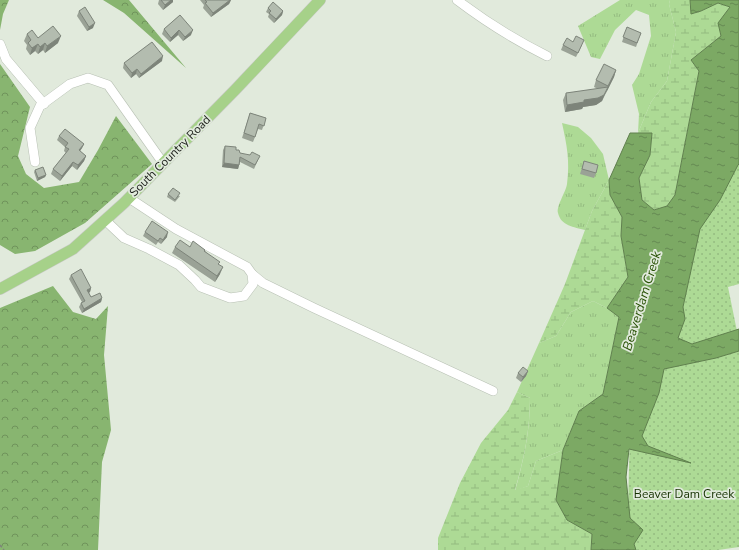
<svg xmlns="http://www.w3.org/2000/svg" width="739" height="550" font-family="'Nunito Sans',sans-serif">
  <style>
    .grass { fill: url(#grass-tufts) }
    .forest { fill: url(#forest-crowns) }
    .wetland { fill: url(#wetland-marsh) }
    .park { fill: url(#park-dots) }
    .water { fill: url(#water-ripples); stroke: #60804e }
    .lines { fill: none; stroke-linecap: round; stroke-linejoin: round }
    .minor-casing { stroke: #b8c1b4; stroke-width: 10 }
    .major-casing { stroke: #c9c9c8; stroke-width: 12 }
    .path { stroke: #7e847b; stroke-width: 1.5; stroke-dasharray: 3 2; stroke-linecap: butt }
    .minor { stroke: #fff; stroke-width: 9 }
    .major { stroke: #a6d189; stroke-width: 11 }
    .wall { fill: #9aa296 }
    .shaded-wall { fill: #7d847a }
    .building { fill: #b3bcaf; stroke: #7d847a }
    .labels { text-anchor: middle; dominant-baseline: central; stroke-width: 3.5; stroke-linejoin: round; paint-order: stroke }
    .street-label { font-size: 12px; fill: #1d201b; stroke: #e1eadc }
    .park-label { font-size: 12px; fill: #153100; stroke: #e1eadc }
    .water-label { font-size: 13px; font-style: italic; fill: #285105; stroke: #e1eadc }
  </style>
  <defs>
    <pattern id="grass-tufts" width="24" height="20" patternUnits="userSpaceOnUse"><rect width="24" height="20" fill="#adda95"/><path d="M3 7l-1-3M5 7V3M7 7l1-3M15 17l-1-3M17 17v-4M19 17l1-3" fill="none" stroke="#94bb80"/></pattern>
    <pattern id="forest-crowns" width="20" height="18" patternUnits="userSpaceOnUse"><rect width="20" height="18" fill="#88b570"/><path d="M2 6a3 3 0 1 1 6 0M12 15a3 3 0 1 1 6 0" fill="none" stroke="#6f935b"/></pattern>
    <pattern id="wetland-marsh" width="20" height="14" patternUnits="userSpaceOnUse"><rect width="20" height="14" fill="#adda95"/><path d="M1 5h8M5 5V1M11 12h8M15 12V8" fill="none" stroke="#94bb80"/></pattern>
    <pattern id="park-dots" width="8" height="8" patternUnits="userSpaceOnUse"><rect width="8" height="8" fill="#adda95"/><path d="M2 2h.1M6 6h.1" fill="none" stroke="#94bb80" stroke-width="1.8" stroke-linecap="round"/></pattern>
    <pattern id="water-ripples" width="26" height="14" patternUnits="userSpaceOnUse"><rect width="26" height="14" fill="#7ca964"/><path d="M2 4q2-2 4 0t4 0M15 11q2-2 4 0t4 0" fill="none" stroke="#658952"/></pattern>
  </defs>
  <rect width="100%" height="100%" fill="#e1eadc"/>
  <!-- grass -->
  <g class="grass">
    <polygon points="620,0 670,0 669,4 676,32 667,81 651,102 638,133 639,114 632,85 639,74 651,36 649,15 636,10 615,30 600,59 591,57 578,26"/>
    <path d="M562,123L578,127L591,138L603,154L609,180L592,211L585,230C574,227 561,226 558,213C556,206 566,192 567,184C570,161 567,146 562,123Z"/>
    <path d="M593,301L607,308L619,317L603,394L579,411L563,450L536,461L528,486L515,491C524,459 530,431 530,398L517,392L539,343L556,336L571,312Z"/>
  </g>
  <!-- forest -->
  <g class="forest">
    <polygon points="0,0 9,0 3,14 0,30"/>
    <polygon points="103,0 129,0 186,68 124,13"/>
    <polygon points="0,64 30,107 18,156 26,174 44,188 79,182 98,150 116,116 152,164 85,223 35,251 15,254 0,245"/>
    <polygon points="53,286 73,312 96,319 108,306 104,355 111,430 102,462 98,550 0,550 0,308"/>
  </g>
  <!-- wetland -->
  <g class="wetland">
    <polygon points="670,0 690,0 692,14 701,11 718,3 730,7 719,23 721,36 691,60 699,71 675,195 667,206 654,210 642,200 639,178 650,155 652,133 638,133 651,102 667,81 676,32 669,4"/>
    <polygon points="609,180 610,195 622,217 621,236 628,277 607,308 593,301 571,312 556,336 539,343 565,284 592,211"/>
    <path d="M517,392L530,398C530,430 524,459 515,490L528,486L536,461L563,450L556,500L567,520L592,534L591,550H438V538L460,483L481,443L508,410Z"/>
  </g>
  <!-- park -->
  <polygon class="park" points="739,144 739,284 728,287 739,341 739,547 718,550 627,550 630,427 692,227"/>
  <!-- water -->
  <polygon class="water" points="690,0 739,0 739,164 738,165 720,200 700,229 683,307 685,319 678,338 692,344 739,329 739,351 716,358 664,369 659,393 642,436 648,446 691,463 629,449 626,477 630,518 643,530 634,544 636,550 591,550 592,534 567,520 556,500 563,450 579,411 603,394 619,317 607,308 628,277 621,236 622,217 610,195 609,180 630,133 652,133 650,155 639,178 642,200 654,210 667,206 675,195 699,71 691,60 721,36 718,23 730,7 718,3 701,11 691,14"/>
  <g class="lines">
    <defs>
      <g id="minor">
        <path d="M457,0C486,22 515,40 547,56"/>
        <polyline points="0,44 6,59 44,104"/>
        <polyline points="35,162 30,128 40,106 70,84 88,78 108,85 163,163"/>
        <polyline points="105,220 124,238 149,249 179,265 195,280 201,287 230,298 244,296 253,284 252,274 247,267 176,229 129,198"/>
        <polyline points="252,274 263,283 314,308 493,391"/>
      </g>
      <polyline id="major" points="0,289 73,249 124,203 235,90 320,0"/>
    </defs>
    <!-- minor casing -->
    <use href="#minor" class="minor-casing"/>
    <!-- major casing -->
    <use href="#major" class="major-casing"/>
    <!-- path -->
    <polyline class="path" points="0,545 4,550"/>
    <!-- minor -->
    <use href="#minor" class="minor"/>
    <!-- major -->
    <use href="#major" class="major"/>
  </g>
  <!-- wall -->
  <g class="wall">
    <polygon points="159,0 173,0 173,2 163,10 158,4"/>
    <polygon points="200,0 231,0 229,4 211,17 203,8 204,5"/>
    <polygon points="268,8 283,11 282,15 274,23 268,17 269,14 266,12"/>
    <polygon points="79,11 93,28 87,31 77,16"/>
    <polygon points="180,15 191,35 183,41 178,35 170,42 162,34 164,29"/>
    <polygon points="627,27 641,33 636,47 622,42"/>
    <polygon points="27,34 38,38 58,43 45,53 43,50 38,54 35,51 30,55 26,49 27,45 24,41"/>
    <polygon points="573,42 582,45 576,57 561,50 563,45"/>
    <polygon points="162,61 139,78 136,74 131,78 123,68 124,63"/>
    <polygon points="616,70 614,77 602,101 596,105 583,107 582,109 565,112 563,100 566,93 598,89 594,87 596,80"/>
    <polygon points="250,113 266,118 262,130 258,129 253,142 242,138"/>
    <polygon points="59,136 84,144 82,148 80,151 86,156 84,161 77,170 72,166 60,181 51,174 53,169 66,153 64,151 65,147 57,140"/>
    <polygon points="225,146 236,150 240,153 258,160 254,169 240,162 238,169 222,167 223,150"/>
    <polygon points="584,161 596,173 594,178 580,174"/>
    <polygon points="35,170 46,175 45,177 37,181 34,172"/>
    <polygon points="168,194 180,196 175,202 167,197"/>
    <polygon points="145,232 167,237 161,244 158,242 156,245 143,236"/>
    <polygon points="175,247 190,247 205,250 205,251 219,265 220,274 215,282 172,253"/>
    <polygon points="71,275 91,288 90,292 89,293 91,297 102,298 101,302 82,313 79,307 81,303 82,302 69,279"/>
    <polygon points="528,371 526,376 521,382 516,378 518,373"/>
  </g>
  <!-- shaded-wall -->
  <g class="shaded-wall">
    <polygon points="171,0 173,0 173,2 163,10 165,5"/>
    <polygon points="230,0 231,0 229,4 211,17 213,13"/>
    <polygon points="283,11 282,15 274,23 276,19"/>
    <polygon points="95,23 93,28 87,31 89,27"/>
    <polygon points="179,30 178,35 170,42 171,38"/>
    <polygon points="193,30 191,35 183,41 185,37"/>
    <polygon points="61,36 58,43 45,53 47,46"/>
    <polygon points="45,43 43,50 38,54 40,47"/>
    <polygon points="38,44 35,51 30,55 32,48"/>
    <polygon points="163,56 162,61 139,78 141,74"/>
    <polygon points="137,69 136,74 131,78 132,73"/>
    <polygon points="616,70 614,77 606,93 608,86"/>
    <polygon points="608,87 602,101 596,105 583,107 582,109 565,112 567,105 584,100"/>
    <polygon points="84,144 82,148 77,155 79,150"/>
    <polygon points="86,156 84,161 77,170 78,165"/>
    <polygon points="73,162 72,166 60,181 62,176"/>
    <polygon points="224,163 239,165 238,169 222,167"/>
    <polygon points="46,175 45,177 37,181 38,178"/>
    <polygon points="168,232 167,237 161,244 163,240"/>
    <polygon points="223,267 220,274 215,282 217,276"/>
    <polygon points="91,288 90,292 86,294 87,290"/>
    <polygon points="102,298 101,302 82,313 84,309"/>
    <polygon points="528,371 526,376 521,382 523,377"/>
  </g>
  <!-- building -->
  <g class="building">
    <polygon points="161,0 171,0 165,5"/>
    <polygon points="205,0 230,0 213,13 205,3 207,2"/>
    <polygon points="273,2 283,11 276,19 269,13 271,11 268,8"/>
    <polygon points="85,7 95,23 89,27 79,11"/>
    <polygon points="180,15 193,30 185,37 179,30 171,38 164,29"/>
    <polygon points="53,26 61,36 47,46 45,43 40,47 38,44 32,48 28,43 31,40 27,34 32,30 38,38"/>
    <polygon points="627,27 641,33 637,43 623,37"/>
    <polygon points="576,36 584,40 578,53 563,45 567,38 573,42"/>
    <polygon points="152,42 163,56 141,74 137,69 132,73 124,63"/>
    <polygon points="604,64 616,70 608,86 596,80"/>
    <polygon points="608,87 604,95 598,98 584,100 584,102 567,105 566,93"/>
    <polygon points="250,113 266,118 264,126 259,124 255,137 244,133"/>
    <polygon points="65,129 84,144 79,150 86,156 78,165 73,162 62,176 53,169 69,149 65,147 68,143 59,136"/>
    <polygon points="225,146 236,147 236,150 239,150 240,153 250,155 252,152 260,156 255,165 240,157 239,165 224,163"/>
    <polygon points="584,161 598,165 596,173 582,169"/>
    <polygon points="43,167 46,175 38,178 35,170"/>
    <polygon points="173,188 180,193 175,200 168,194"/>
    <polygon points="152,221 168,232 163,240 160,238 158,241 145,232"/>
    <polygon points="180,240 190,247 193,241 205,250 204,251 220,262 218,264 223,267 217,276 175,247"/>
    <polygon points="81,269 91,288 87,290 91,297 100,293 102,298 84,309 81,303 85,301 71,275"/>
    <polygon points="523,367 528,371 523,377 518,373"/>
  </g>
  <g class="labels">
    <!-- street labels -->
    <g class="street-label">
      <text transform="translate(170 156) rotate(-45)">South Country Road</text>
    </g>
    <!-- park labels -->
    <g class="park-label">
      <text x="684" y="494">Beaver Dam Creek</text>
    </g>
    <!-- water labels -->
    <g class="water-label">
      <text transform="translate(642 301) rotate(-73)">Beaverdam Creek</text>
    </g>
  </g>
</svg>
